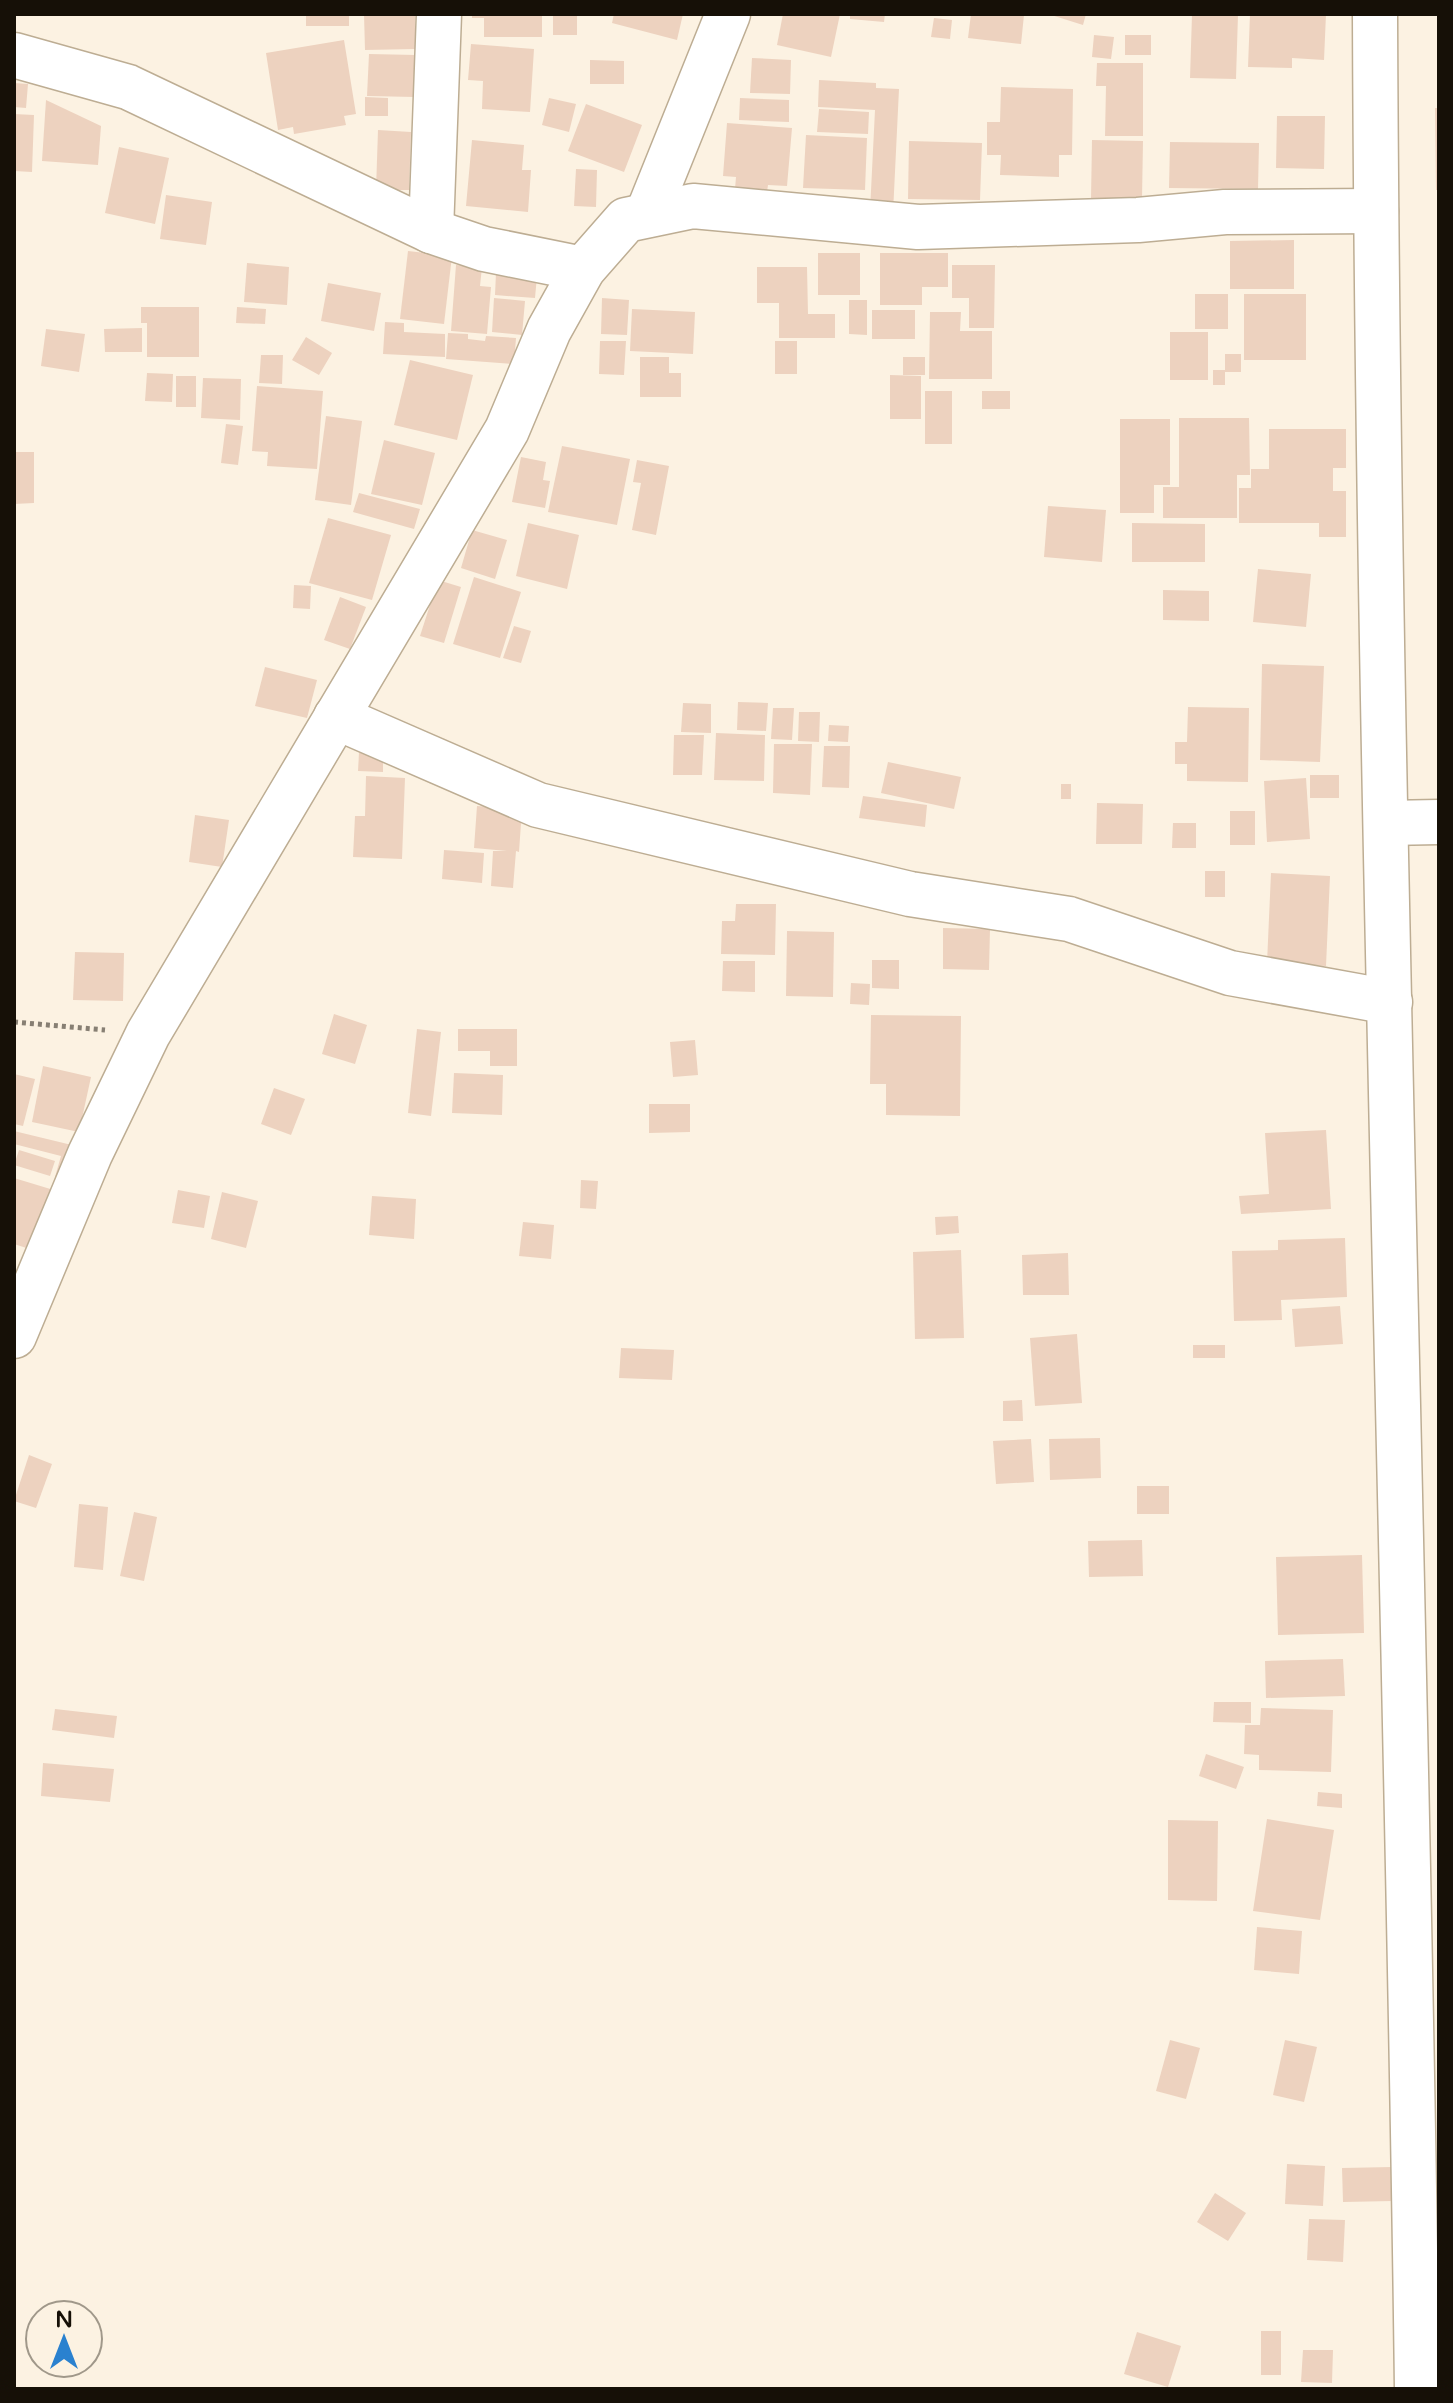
<svg xmlns="http://www.w3.org/2000/svg" width="1453" height="2403" font-family="'Varela Round',sans-serif">
  <style>
    .building { fill: #edd2bf }
    .lines { fill: none; stroke-linecap: round; stroke-linejoin: round }
    .minor-casing { stroke: #bdad93; stroke-width: 47 }
    .secondary-casing { stroke: #bdad93; stroke-width: 47 }
    .path { stroke: #877f73; stroke-width: 5; stroke-dasharray: 4 4; stroke-linecap: butt }
    .minor { stroke: #fff; stroke-width: 44 }
    .secondary { stroke: #fff; stroke-width: 44 }
  </style>
  <rect width="100%" height="100%" fill="#fcf2e2"/>
  <!-- building -->
  <g class="building">
    <rect x="306" y="14" width="43" height="12"/>
    <polygon points="364,14 415,14 415,49 365,50"/>
    <polygon points="472,14 542,14 542,37 484,37 484,18 472,18"/>
    <rect x="553" y="14" width="24" height="21"/>
    <polygon points="614,14 683,14 677,40 612,23"/>
    <polygon points="783,14 840,14 831,57 777,45"/>
    <polygon points="850,14 885,14 884,22 850,19"/>
    <polygon points="971,14 1024,15 1021,44 968,38"/>
    <polygon points="1048,14 1086,14 1083,25"/>
    <polygon points="1192,14 1238,14 1236,79 1190,78"/>
    <polygon points="1250,14 1326,14 1324,60 1292,58 1292,68 1248,67"/>
    <polygon points="934,18 952,20 950,39 931,37"/>
    <polygon points="1094,35 1114,37 1111,59 1092,57"/>
    <rect x="1125" y="35" width="26" height="20"/>
    <polygon points="344,40 356,114 344,116 346,125 294,134 293,127 278,130 266,53"/>
    <polygon points="471,44 534,49 530,112 482,109 483,81 468,80"/>
    <polygon points="369,54 416,55 415,97 367,96"/>
    <polygon points="752,58 791,60 790,94 750,93"/>
    <polygon points="590,60 624,61 624,84 590,84"/>
    <polygon points="1097,63 1143,63 1143,136 1105,136 1106,86 1096,86"/>
    <polygon points="819,80 876,83 876,88 899,89 893,213 870,211 875,110 818,107"/>
    <polygon points="14,83 28,84 26,108 14,107"/>
    <polygon points="1001,87 1073,89 1072,155 1059,155 1059,177 1000,175 1001,155 987,155 987,122 1000,122"/>
    <polygon points="365,97 388,98 388,116 365,116"/>
    <polygon points="549,98 576,104 569,132 542,125"/>
    <polygon points="740,98 789,100 789,122 739,120"/>
    <polygon points="46,100 101,126 98,165 42,161"/>
    <polygon points="586,104 642,125 624,172 568,151"/>
    <polygon points="1435,108 1439,108 1439,190 1436,190"/>
    <polygon points="819,109 869,112 868,134 817,132"/>
    <polygon points="14,114 34,115 32,172 14,171"/>
    <polygon points="1277,116 1325,116 1324,169 1276,168"/>
    <polygon points="727,123 792,128 787,186 768,185 767,192 735,189 736,177 723,176"/>
    <polygon points="378,130 411,132 409,190 376,190"/>
    <polygon points="806,135 867,138 865,190 803,188"/>
    <polygon points="472,140 524,145 522,170 531,170 528,212 466,206"/>
    <polygon points="1092,140 1143,141 1142,199 1091,199"/>
    <polygon points="909,141 982,143 980,200 908,199"/>
    <polygon points="1170,142 1259,143 1258,189 1169,188"/>
    <polygon points="119,147 169,158 155,224 105,213"/>
    <polygon points="576,169 597,170 596,207 574,206"/>
    <polygon points="166,195 212,202 206,245 160,239"/>
    <polygon points="1294,240 1294,289 1230,289 1230,241"/>
    <polygon points="408,251 452,256 444,324 400,319"/>
    <rect x="818" y="253" width="42" height="42"/>
    <polygon points="880,253 948,253 948,287 922,287 922,305 880,305"/>
    <polygon points="247,263 289,267 287,305 244,302"/>
    <polygon points="456,265 482,267 480,286 491,287 487,334 451,331"/>
    <polygon points="952,265 995,265 994,328 969,328 969,298 952,298"/>
    <polygon points="757,267 807,267 808,314 835,314 835,338 779,338 779,303 757,303"/>
    <polygon points="496,273 537,276 535,298 495,295"/>
    <polygon points="328,283 381,293 374,331 321,321"/>
    <rect x="1195" y="294" width="33" height="35"/>
    <rect x="1244" y="294" width="62" height="66"/>
    <polygon points="494,298 525,301 522,335 492,332"/>
    <polygon points="602,298 629,300 627,335 601,334"/>
    <polygon points="849,300 867,300 867,335 849,334"/>
    <polygon points="141,307 199,307 199,357 147,357 147,323 141,323"/>
    <polygon points="237,307 266,309 265,324 236,323"/>
    <polygon points="632,309 695,312 693,354 630,351"/>
    <rect x="872" y="310" width="43" height="29"/>
    <polygon points="930,312 961,312 960,331 992,331 992,379 929,379"/>
    <polygon points="385,322 404,323 404,332 445,334 445,357 383,354"/>
    <polygon points="142,328 142,352 105,352 104,329"/>
    <polygon points="46,329 85,334 79,372 41,366"/>
    <rect x="1170" y="332" width="38" height="48"/>
    <polygon points="448,333 468,334 468,339 485,341 486,336 516,338 514,364 446,359"/>
    <polygon points="306,337 332,353 319,375 292,360"/>
    <polygon points="600,341 626,341 624,375 599,374"/>
    <rect x="775" y="341" width="22" height="33"/>
    <polygon points="1225,354 1241,354 1241,372 1225,372 1225,385 1213,385 1213,370 1225,370"/>
    <polygon points="261,355 283,355 282,384 259,383"/>
    <polygon points="640,357 669,357 669,373 681,373 681,397 640,397"/>
    <rect x="903" y="357" width="22" height="18"/>
    <polygon points="410,360 473,375 457,440 394,425"/>
    <polygon points="147,373 173,374 172,402 145,401"/>
    <polygon points="890,375 921,376 921,419 890,419"/>
    <rect x="176" y="376" width="20" height="31"/>
    <polygon points="203,378 241,379 240,420 201,418"/>
    <polygon points="257,386 323,391 317,469 267,466 268,452 252,451"/>
    <rect x="925" y="391" width="27" height="53"/>
    <rect x="982" y="391" width="28" height="18"/>
    <polygon points="326,416 362,421 351,505 315,500"/>
    <polygon points="1179,418 1249,418 1250,475 1237,475 1237,518 1163,518 1163,487 1179,487"/>
    <polygon points="1120,419 1170,419 1170,485 1154,485 1154,513 1120,513"/>
    <polygon points="226,424 243,426 238,465 221,463"/>
    <polygon points="1269,429 1346,429 1346,468 1333,468 1333,491 1346,491 1346,537 1319,537 1319,523 1239,523 1239,488 1251,488 1251,469 1269,469"/>
    <polygon points="384,440 435,453 422,505 371,494"/>
    <polygon points="562,446 630,459 617,525 548,512"/>
    <polygon points="14,452 34,452 34,503 14,504"/>
    <polygon points="521,457 546,462 543,480 550,481 545,508 512,502"/>
    <polygon points="637,460 669,466 656,535 632,530 641,483 633,482"/>
    <polygon points="359,493 420,509 414,529 353,512"/>
    <polygon points="1048,506 1106,510 1102,562 1044,557"/>
    <polygon points="328,518 391,535 372,600 309,583"/>
    <polygon points="528,523 579,535 567,589 516,576"/>
    <polygon points="1132,523 1205,524 1205,562 1132,562"/>
    <polygon points="472,530 507,540 495,579 461,568"/>
    <polygon points="1258,569 1311,574 1306,627 1253,622"/>
    <polygon points="474,577 521,592 500,658 453,644"/>
    <polygon points="438,580 461,587 444,643 420,636"/>
    <polygon points="294,585 311,586 310,609 293,608"/>
    <polygon points="1163,590 1209,591 1209,621 1163,620"/>
    <polygon points="340,597 366,607 350,649 324,640"/>
    <polygon points="514,626 531,631 521,663 503,658"/>
    <polygon points="1262,664 1324,666 1320,762 1260,760"/>
    <polygon points="265,667 317,680 307,718 255,706"/>
    <polygon points="738,702 768,703 766,731 737,730"/>
    <polygon points="683,703 711,704 711,733 681,732"/>
    <polygon points="1188,707 1249,708 1248,782 1187,781 1187,764 1175,764 1175,742 1187,742"/>
    <polygon points="773,708 794,708 792,740 771,739"/>
    <polygon points="799,712 820,712 819,742 798,741"/>
    <polygon points="829,725 849,726 848,742 828,741"/>
    <polygon points="716,733 765,735 764,781 714,780"/>
    <polygon points="674,735 704,735 702,775 673,775"/>
    <polygon points="774,744 812,744 810,795 773,793"/>
    <polygon points="824,746 850,746 849,788 822,787"/>
    <polygon points="359,753 383,753 383,772 358,771"/>
    <polygon points="888,762 961,777 954,809 881,793"/>
    <rect x="1310" y="775" width="29" height="23"/>
    <polygon points="366,776 405,778 402,859 353,857 355,816 365,816"/>
    <polygon points="1306,778 1310,839 1267,842 1264,781"/>
    <rect x="1061" y="784" width="10" height="15"/>
    <polygon points="863,796 927,805 925,827 859,818"/>
    <polygon points="1097,803 1143,804 1142,844 1096,844"/>
    <polygon points="477,806 522,809 519,852 516,851 513,888 491,886 493,851 507,851 474,848"/>
    <rect x="1230" y="811" width="25" height="34"/>
    <polygon points="195,815 229,820 222,867 189,862"/>
    <polygon points="1173,823 1196,823 1196,848 1172,848"/>
    <polygon points="444,850 484,853 482,883 442,879"/>
    <rect x="1205" y="871" width="20" height="26"/>
    <polygon points="1271,873 1330,876 1326,966 1267,963"/>
    <polygon points="736,904 776,904 775,955 721,954 722,921 735,921"/>
    <polygon points="943,928 990,929 989,970 943,969"/>
    <polygon points="787,931 834,932 833,997 786,996"/>
    <polygon points="75,952 124,953 123,1001 73,1000"/>
    <polygon points="872,960 899,960 899,989 872,988"/>
    <polygon points="723,961 755,961 755,992 722,991"/>
    <polygon points="851,983 870,984 869,1005 850,1004"/>
    <polygon points="334,1014 367,1025 355,1064 322,1054"/>
    <polygon points="871,1015 961,1016 960,1116 886,1115 886,1084 870,1084"/>
    <polygon points="417,1029 441,1032 431,1116 408,1113"/>
    <polygon points="458,1029 517,1029 517,1066 490,1066 490,1051 458,1051"/>
    <polygon points="695,1040 698,1075 673,1077 670,1042"/>
    <polygon points="43,1066 91,1077 79,1132 32,1122"/>
    <polygon points="454,1073 503,1075 502,1115 452,1113"/>
    <polygon points="14,1074 35,1079 23,1126 14,1124"/>
    <polygon points="274,1088 305,1099 291,1135 261,1124"/>
    <polygon points="649,1104 690,1104 690,1132 649,1133"/>
    <polygon points="1326,1130 1331,1209 1241,1214 1239,1196 1269,1194 1265,1133"/>
    <polygon points="14,1131 80,1147 73,1181 55,1177 61,1156 14,1144"/>
    <polygon points="19,1150 55,1161 50,1176 14,1165"/>
    <polygon points="14,1178 57,1191 39,1252 14,1244"/>
    <polygon points="581,1180 598,1181 596,1209 580,1208"/>
    <polygon points="178,1190 210,1196 204,1228 172,1223"/>
    <polygon points="222,1192 258,1201 246,1248 211,1239"/>
    <polygon points="372,1196 416,1199 414,1239 369,1235"/>
    <polygon points="958,1216 959,1233 936,1235 935,1217"/>
    <polygon points="523,1222 554,1225 551,1259 519,1256"/>
    <polygon points="1345,1238 1347,1297 1281,1300 1282,1320 1234,1321 1232,1251 1278,1250 1278,1240"/>
    <polygon points="961,1250 964,1338 915,1339 913,1252"/>
    <polygon points="1068,1253 1069,1295 1023,1295 1022,1255"/>
    <polygon points="1340,1306 1343,1344 1295,1347 1292,1309"/>
    <polygon points="1077,1334 1082,1403 1035,1406 1030,1338"/>
    <rect x="1193" y="1345" width="32" height="13"/>
    <polygon points="621,1348 674,1350 672,1380 619,1378"/>
    <polygon points="1022,1400 1023,1421 1003,1421 1003,1401"/>
    <polygon points="1100,1438 1101,1478 1050,1480 1049,1439"/>
    <polygon points="1031,1439 1034,1482 996,1484 993,1441"/>
    <polygon points="29,1455 52,1464 36,1508 14,1501"/>
    <rect x="1137" y="1486" width="32" height="28"/>
    <polygon points="79,1504 108,1507 103,1570 74,1567"/>
    <polygon points="134,1512 157,1517 144,1581 120,1576"/>
    <polygon points="1142,1540 1143,1576 1089,1577 1088,1541"/>
    <polygon points="1362,1555 1364,1633 1278,1635 1276,1557"/>
    <polygon points="1343,1659 1345,1696 1266,1698 1265,1661"/>
    <polygon points="1214,1702 1251,1702 1251,1723 1213,1722"/>
    <polygon points="1261,1708 1333,1710 1331,1772 1259,1770 1259,1755 1244,1754 1245,1725 1260,1725"/>
    <polygon points="55,1709 117,1716 114,1738 52,1730"/>
    <polygon points="1206,1754 1244,1767 1236,1789 1199,1776"/>
    <polygon points="43,1763 114,1769 110,1802 41,1796"/>
    <polygon points="1318,1792 1342,1794 1342,1808 1317,1806"/>
    <polygon points="1267,1819 1334,1830 1320,1920 1253,1911"/>
    <polygon points="1168,1820 1218,1821 1217,1901 1168,1900"/>
    <polygon points="1257,1927 1302,1931 1299,1974 1254,1970"/>
    <polygon points="1170,2040 1200,2048 1186,2099 1156,2091"/>
    <polygon points="1285,2040 1317,2047 1304,2102 1273,2095"/>
    <polygon points="1287,2164 1325,2166 1323,2206 1285,2204"/>
    <polygon points="1392,2167 1393,2201 1343,2202 1342,2168"/>
    <polygon points="1215,2193 1246,2213 1228,2241 1197,2222"/>
    <polygon points="1309,2219 1345,2220 1343,2262 1307,2260"/>
    <rect x="1261" y="2331" width="20" height="44"/>
    <polygon points="1137,2332 1181,2346 1168,2387 1124,2374"/>
    <polygon points="1303,2350 1333,2350 1332,2383 1301,2382"/>
  </g>
  <g class="lines">
    <defs>
      <g id="minor">
        <polyline points="14,55 128,87 431,231 484,249 583,269"/>
        <polyline points="647,215 728,14"/>
        <polyline points="431,231 439,14"/>
        <polyline points="336,717 538,805 910,894 1069,919 1230,973 1390,1002"/>
        <polyline points="1386,823 1439,822"/>
        <polyline points="14,1336 90,1154 148,1034 507,430 549,330 583,269 626,220 693,206 918,227 1138,220 1225,212 1376,211"/>
      </g>
      <path id="secondary" d="M1375,14C1378,806 1407,1597 1417,2389"/>
    </defs>
    <!-- minor casing -->
    <use href="#minor" class="minor-casing"/>
    <!-- secondary casing -->
    <use href="#secondary" class="secondary-casing"/>
    <!-- path -->
    <polyline class="path" points="14,1022 105,1030"/>
    <!-- minor -->
    <use href="#minor" class="minor"/>
    <!-- secondary -->
    <use href="#secondary" class="secondary"/>
  </g>
  <!-- border -->
  <rect width="1453" height="2403" fill="none" stroke="#161007" stroke-width="32"/>
  <!-- north arrow -->
  <g transform="translate(64 2339)"><circle r="38" fill="#fcf2e2" stroke="#a0988a" stroke-width="2"/>
  <path d="M0-6L14 30L0 20L-14 30Z" fill="#2a81cf"/>
  <text y="-12" font-size="22" font-weight="bold" text-anchor="middle" fill="#161007">N</text>
  </g>
</svg>
